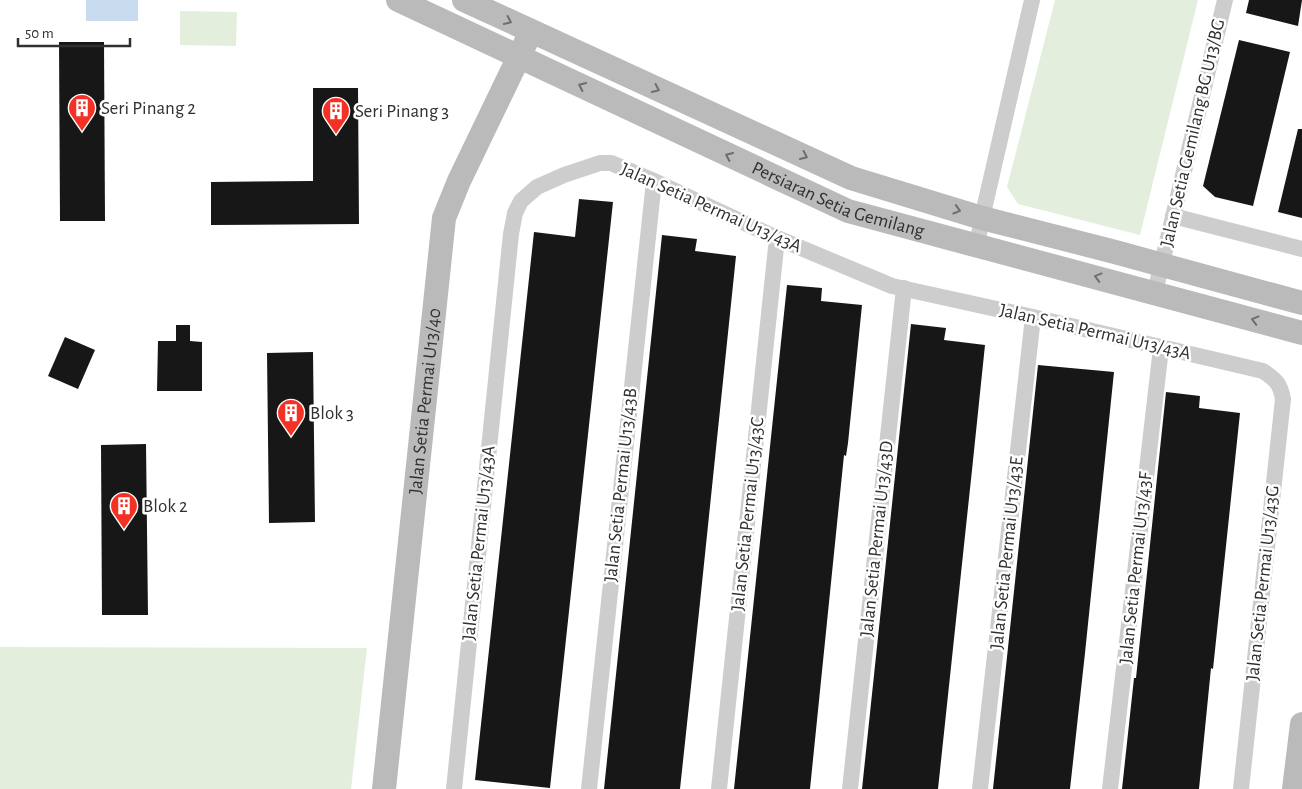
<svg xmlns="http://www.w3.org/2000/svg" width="1302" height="789" font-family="'Alegreya Sans',sans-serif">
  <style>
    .green { fill: #e4eedd }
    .water { fill: #c8dbef }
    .building { fill: #171717 }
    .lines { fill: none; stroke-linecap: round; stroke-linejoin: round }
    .street { stroke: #cdcdcd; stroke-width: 16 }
    .secondary { stroke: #bababa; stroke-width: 24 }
    .oneway { stroke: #6e6e6e }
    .labels { text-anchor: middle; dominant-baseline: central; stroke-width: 5; stroke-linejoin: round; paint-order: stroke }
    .poi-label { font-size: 19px; fill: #303030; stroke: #fff; text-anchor: start }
    .street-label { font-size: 19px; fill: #303030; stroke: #fff }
  </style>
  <rect width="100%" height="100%" fill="#fff"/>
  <!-- green -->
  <g class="green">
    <polygon points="1055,0 1198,0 1140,235 1018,204 1007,187"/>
    <polygon points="180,11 237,12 236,46 180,45"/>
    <polygon points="0,647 367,648 351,789 0,789"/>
  </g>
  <!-- water -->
  <rect class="water" x="86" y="0" width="52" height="21"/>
  <!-- building -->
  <g class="building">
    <polygon points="1249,0 1302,0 1298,26 1246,13"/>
    <polygon points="1239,40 1290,52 1253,206 1215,197 1203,186"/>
    <polygon points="59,42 104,42 105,221 60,221"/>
    <polygon points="313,88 358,88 359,224 211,225 211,182 313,181"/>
    <polygon points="1298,129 1302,129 1302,218 1278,212"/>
    <polygon points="579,199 613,202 550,788 475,780 534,232 575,237"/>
    <polygon points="662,235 697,239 695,251 736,256 699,612 680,789 604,789"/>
    <polygon points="787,285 822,288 821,301 862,305 848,443 846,456 844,455 810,789 734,789"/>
    <polygon points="911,324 946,328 944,340 985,345 972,470 938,789 862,789"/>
    <polygon points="176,325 190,325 190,341 202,342 202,391 157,391 158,341 176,341"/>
    <polygon points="65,337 95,350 78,389 48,376"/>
    <polygon points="313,352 315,522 269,523 267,353"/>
    <polygon points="1038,365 1114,372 1085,653 1070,789 993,789"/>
    <polygon points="1166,392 1200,396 1199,408 1240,413 1213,669 1211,668 1199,789 1122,789 1134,678 1136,678"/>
    <polygon points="146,444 148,615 102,615 101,445"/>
  </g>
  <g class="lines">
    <!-- street -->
    <g class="street">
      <polyline points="1173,216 1302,249"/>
      <polyline points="977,245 982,218 1032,0"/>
      <polyline points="1155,292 1225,0"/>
      <path d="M454,789L511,234L515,213L521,201L537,187L564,175L600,163H611L654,181L777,238L892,286L1033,317L1263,371C1276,380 1280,383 1283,399L1241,789"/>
      <polyline points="589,789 654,181"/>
      <polyline points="719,789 777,238"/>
      <polyline points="850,789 904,288"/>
      <polyline points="980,789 1033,317"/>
      <polyline points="1110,789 1161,348"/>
    </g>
    <!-- secondary -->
    <g class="secondary">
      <path id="s1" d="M398,0L848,211L1302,333"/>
      <polyline points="464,0 851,178 982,218 1115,252 1302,303"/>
      <path id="s2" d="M384,789L444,218L459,181L526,42"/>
      <polyline points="1294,789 1302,724"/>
    </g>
  </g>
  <!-- one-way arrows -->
  <defs><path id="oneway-chevron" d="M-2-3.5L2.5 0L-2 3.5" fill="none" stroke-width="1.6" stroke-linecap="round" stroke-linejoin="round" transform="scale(1.25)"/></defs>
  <g class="oneway">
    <use href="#oneway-chevron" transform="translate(508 21) rotate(25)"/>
    <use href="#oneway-chevron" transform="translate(582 86) rotate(-155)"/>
    <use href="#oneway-chevron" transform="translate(656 89) rotate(25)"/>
    <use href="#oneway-chevron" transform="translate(729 156) rotate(-155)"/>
    <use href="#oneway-chevron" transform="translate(804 156) rotate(25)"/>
    <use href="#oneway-chevron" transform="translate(957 210) rotate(17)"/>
    <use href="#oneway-chevron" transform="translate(1098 277) rotate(-165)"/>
    <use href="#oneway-chevron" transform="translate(1255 320) rotate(-165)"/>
  </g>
  <!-- icons -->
  <defs>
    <symbol id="building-pin" viewBox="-11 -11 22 30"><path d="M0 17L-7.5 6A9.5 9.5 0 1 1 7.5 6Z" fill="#f53025" stroke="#fff"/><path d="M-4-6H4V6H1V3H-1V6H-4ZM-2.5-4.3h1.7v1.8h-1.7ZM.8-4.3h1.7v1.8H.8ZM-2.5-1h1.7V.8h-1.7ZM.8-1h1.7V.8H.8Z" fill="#fff"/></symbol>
  </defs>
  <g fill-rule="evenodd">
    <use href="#building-pin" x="66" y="92" width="32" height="43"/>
    <use href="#building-pin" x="320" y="95" width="32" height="43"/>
    <use href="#building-pin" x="275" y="397" width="32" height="43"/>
    <use href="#building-pin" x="108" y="490" width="32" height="43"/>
  </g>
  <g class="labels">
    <!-- poi labels -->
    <g class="poi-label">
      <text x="101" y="108">Seri Pinang 2</text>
      <text x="355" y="111">Seri Pinang 3</text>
      <text x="310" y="413">Blok 3</text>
      <text x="143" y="506">Blok 2</text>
    </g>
    <!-- street labels -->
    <g class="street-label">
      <text transform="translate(1193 133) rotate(-77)">Jalan Setia Gemilang BG U13/BG</text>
      <text stroke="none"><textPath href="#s1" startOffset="484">Persiaran Setia Gemilang</textPath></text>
      <text transform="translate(711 208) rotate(24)">Jalan Setia Permai U13/43A</text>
      <text transform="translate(1095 332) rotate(13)">Jalan Setia Permai U13/43A</text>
      <text stroke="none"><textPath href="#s2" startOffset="390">Jalan Setia Permai U13/40</textPath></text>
      <text transform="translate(621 485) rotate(-84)">Jalan Setia Permai U13/43B</text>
      <text transform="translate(748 514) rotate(-84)">Jalan Setia Permai U13/43C</text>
      <text transform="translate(877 539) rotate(-84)">Jalan Setia Permai U13/43D</text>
      <text transform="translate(479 543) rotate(-84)">Jalan Setia Permai U13/43A</text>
      <text transform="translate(1007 553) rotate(-84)">Jalan Setia Permai U13/43E</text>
      <text transform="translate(1136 568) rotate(-84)">Jalan Setia Permai U13/43F</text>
      <text transform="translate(1263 583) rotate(-84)">Jalan Setia Permai U13/43G</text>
    </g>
  </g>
  <!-- scale -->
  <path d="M18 38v8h112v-8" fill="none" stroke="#303030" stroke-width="2.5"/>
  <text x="25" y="38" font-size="15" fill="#303030" stroke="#ffffff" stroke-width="4" paint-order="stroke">50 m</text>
</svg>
